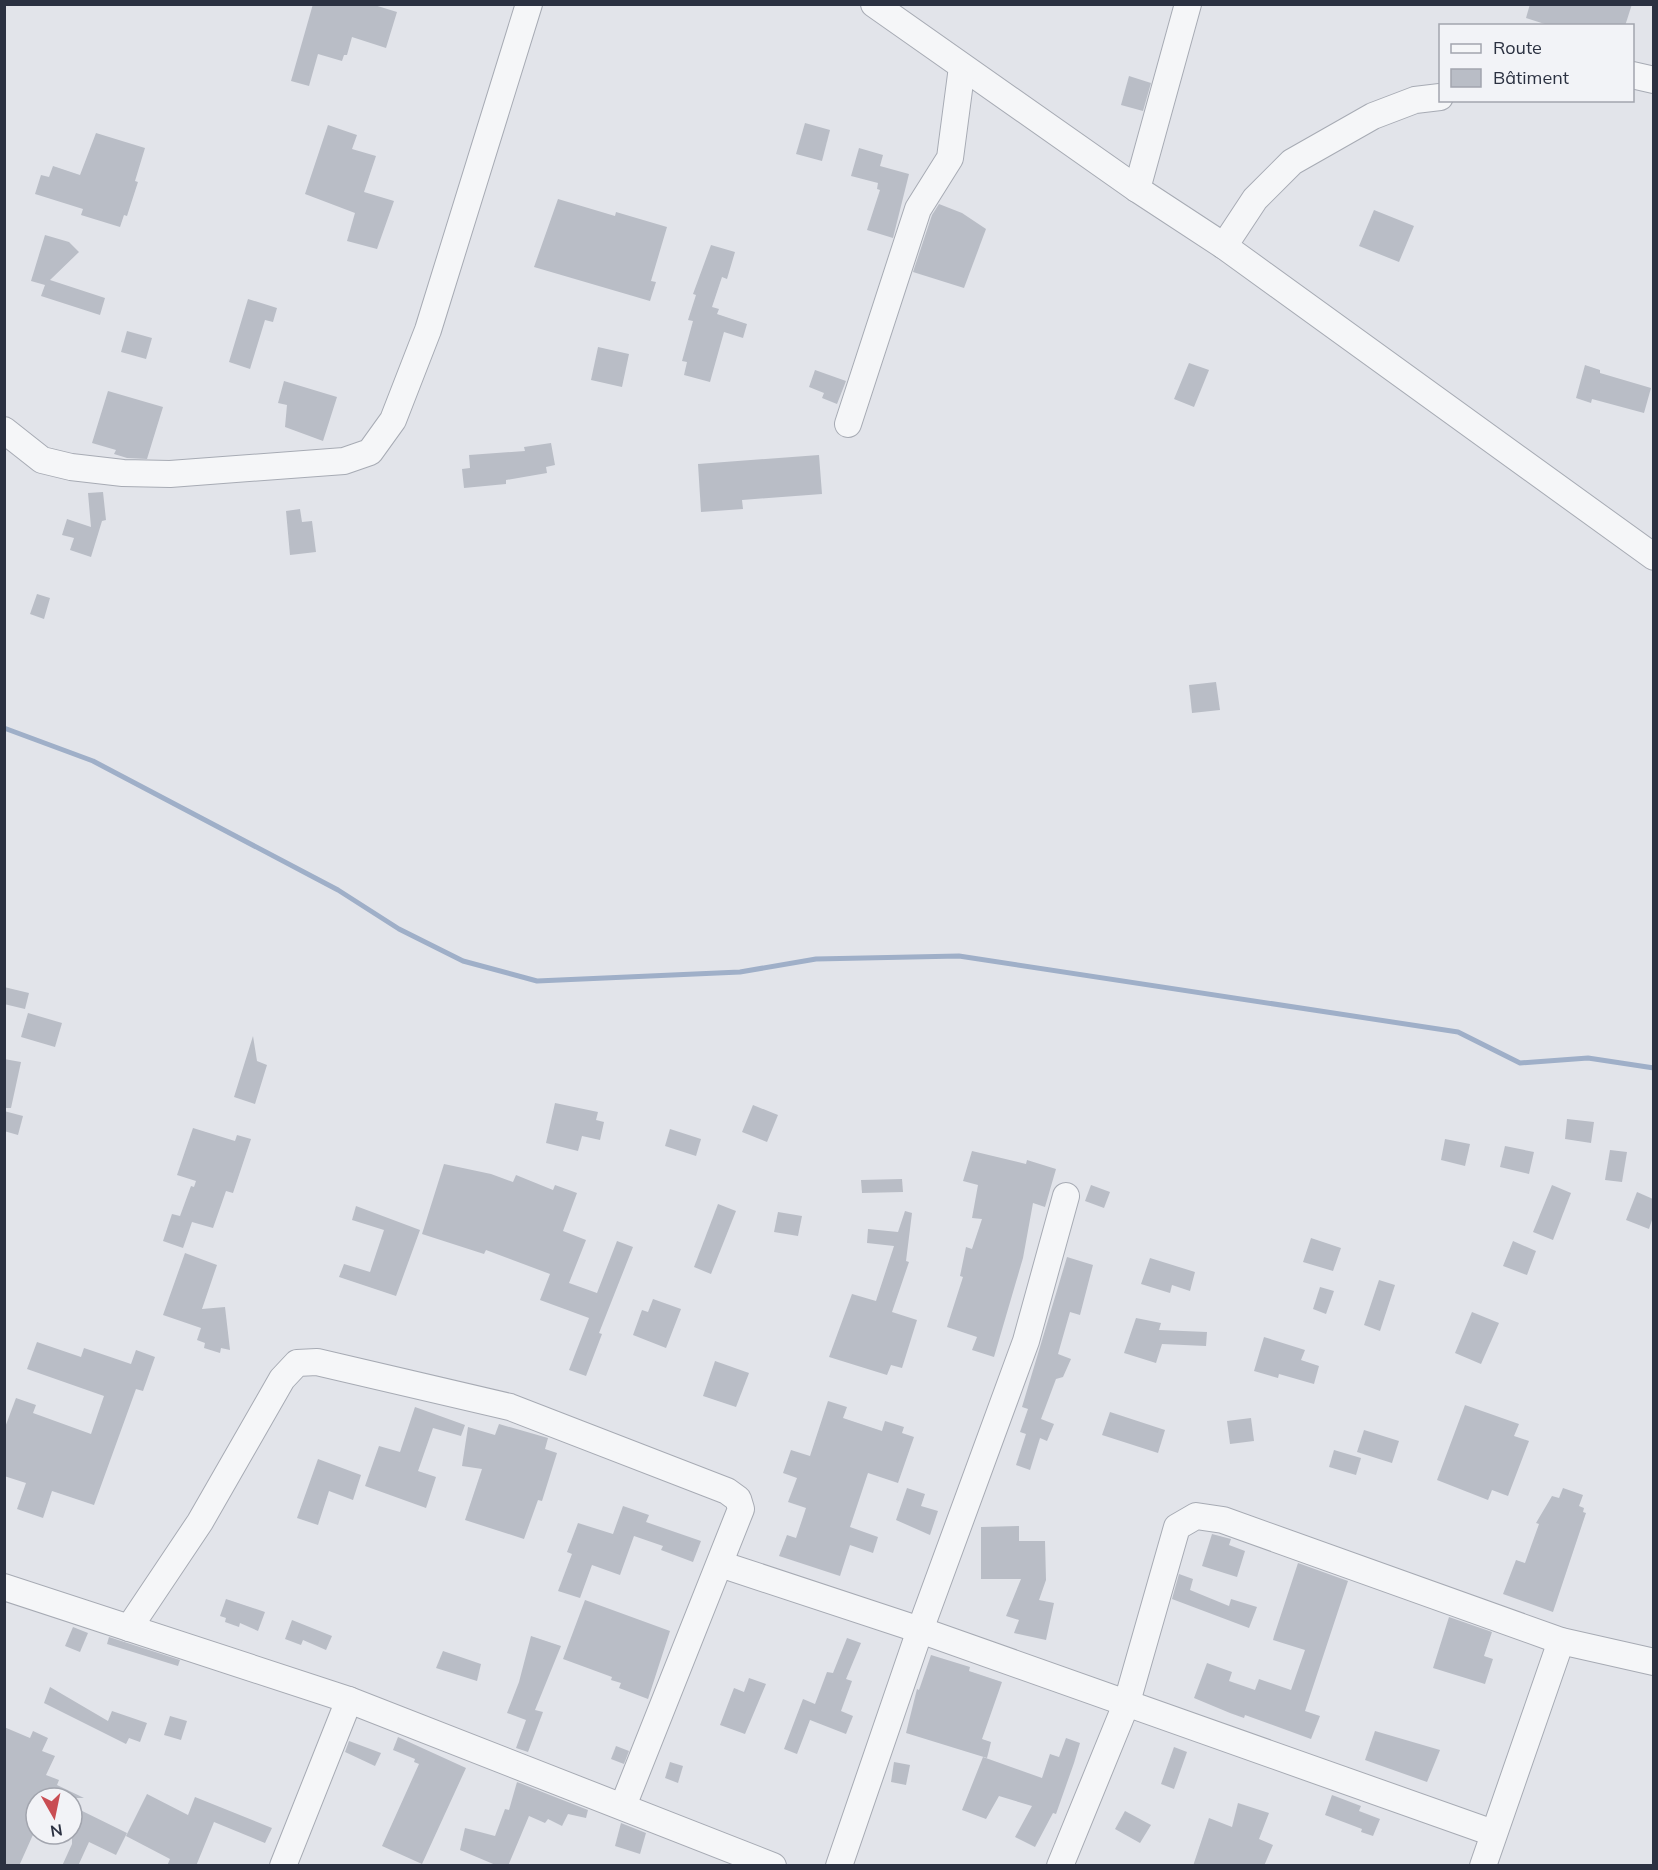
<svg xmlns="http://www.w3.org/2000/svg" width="1658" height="1870" font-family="Mulish,sans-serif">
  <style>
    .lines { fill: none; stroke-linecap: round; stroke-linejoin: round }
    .stream { stroke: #9fafc8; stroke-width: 5 }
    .building { fill: #b9bdc6 }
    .minor-casing { stroke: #a7abb4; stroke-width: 28 }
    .minor { stroke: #f5f6f8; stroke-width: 26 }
  </style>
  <rect width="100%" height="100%" fill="#e2e4ea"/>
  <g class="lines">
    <!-- stream -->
    <polyline class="stream" points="4,728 93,761 338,890 399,929 463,961 537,981 740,972 816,959 959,956 1458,1032 1520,1063 1588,1058 1654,1068"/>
  </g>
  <!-- building -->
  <g class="building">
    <polygon points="313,4 371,4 397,12 386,48 352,37 347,55 344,55 342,61 318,54 309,86 291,81"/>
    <polygon points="1530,4 1632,4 1625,26 1551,26 1526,18"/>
    <polygon points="1129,76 1151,83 1143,111 1121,105"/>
    <polygon points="805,123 830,130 822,161 796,154"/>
    <polygon points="328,125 357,135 352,149 376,156 364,192 394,201 377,249 347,241 355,213 305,194"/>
    <polygon points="96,133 145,148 135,181 138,182 127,216 124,215 120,227 81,215 83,209 35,194 41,175 49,177 53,166 80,175"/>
    <polygon points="859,148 883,155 880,166 909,174 893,238 867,230 880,190 877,189 878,183 851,176"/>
    <polygon points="558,199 615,216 616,212 667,227 651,281 656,282 650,301 534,267"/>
    <polygon points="939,204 962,213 986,229 964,288 913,272 932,215"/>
    <polygon points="1374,210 1414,226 1399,262 1359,246"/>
    <polygon points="45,235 69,242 79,252 50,280 105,298 100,315 41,296 45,285 31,281"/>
    <polygon points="711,245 735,252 727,279 722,277 712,307 719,309 717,314 747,324 743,338 724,332 710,382 684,375 687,362 682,361 693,321 688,320 696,295 693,294"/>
    <polygon points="248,299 277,308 273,322 265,320 250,369 229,362"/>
    <polygon points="127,331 152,338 146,359 121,352"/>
    <polygon points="598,347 629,354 622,387 591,380"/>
    <polygon points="1189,363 1209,370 1194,407 1174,399"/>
    <polygon points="1585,365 1600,370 1600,373 1651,388 1644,413 1592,399 1591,403 1576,398"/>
    <polygon points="815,370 846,381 837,404 822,398 824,393 809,387"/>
    <polygon points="284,381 337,397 323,441 285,427 287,405 278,403"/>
    <polygon points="108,391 163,407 147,459 127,458 114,454 116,450 92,443"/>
    <polygon points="551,443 555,465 546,467 547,473 506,480 506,484 464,488 462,469 470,468 469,455 525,451 524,447"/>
    <polygon points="819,455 822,494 742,500 743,509 701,512 698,464"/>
    <polygon points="103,492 106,520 102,521 91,557 70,550 74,538 62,535 67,519 91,527 88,493"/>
    <polygon points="300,509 302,522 312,521 316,552 290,555 286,511"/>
    <polygon points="37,594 50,598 44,619 30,614"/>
    <polygon points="1216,682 1220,710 1192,713 1189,685"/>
    <polygon points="4,987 29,993 25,1009 4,1004"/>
    <polygon points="28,1013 62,1023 55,1047 21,1037"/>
    <polygon points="253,1036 257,1061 267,1065 255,1104 234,1097"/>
    <polygon points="4,1059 21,1062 11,1108 4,1108"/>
    <polygon points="555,1103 598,1112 596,1120 604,1122 600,1140 582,1136 578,1151 546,1143"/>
    <polygon points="753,1105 778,1115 767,1142 742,1132"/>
    <polygon points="4,1111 23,1116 18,1135 4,1131"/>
    <polygon points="1567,1119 1594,1122 1591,1143 1565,1139"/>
    <polygon points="193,1128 235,1141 237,1135 251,1139 233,1193 226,1191 213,1228 192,1222 183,1248 163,1241 172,1214 180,1216 191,1186 194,1187 196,1181 177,1175"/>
    <polygon points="670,1129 701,1139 696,1156 665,1146"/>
    <polygon points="1445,1139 1470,1144 1465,1166 1441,1160"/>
    <polygon points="1505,1146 1534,1152 1529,1174 1500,1167"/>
    <polygon points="1610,1150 1627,1152 1622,1182 1605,1180"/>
    <polygon points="972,1151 1026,1164 1027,1160 1056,1169 1045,1207 1033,1203 1023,1258 994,1357 972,1350 977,1337 947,1327 963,1277 960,1276 966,1247 972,1249 982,1219 972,1218 978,1185 963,1181"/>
    <polygon points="444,1164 491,1174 513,1182 516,1175 553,1190 555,1185 577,1193 563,1231 586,1240 569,1283 597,1293 617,1241 633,1247 599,1333 602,1334 586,1376 569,1370 589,1318 540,1300 550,1274 486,1250 484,1254 422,1234"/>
    <polygon points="902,1179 903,1192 862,1193 861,1180"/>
    <polygon points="1091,1185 1110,1192 1104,1208 1085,1201"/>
    <polygon points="1552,1185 1571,1193 1553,1240 1533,1232"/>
    <polygon points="1637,1192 1653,1199 1653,1217 1649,1229 1626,1220"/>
    <polygon points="718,1204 736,1211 711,1274 694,1267"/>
    <polygon points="356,1206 420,1230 396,1296 339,1277 344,1264 370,1272 384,1230 352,1220"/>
    <polygon points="905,1211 912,1213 906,1261 909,1262 892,1312 917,1320 902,1368 891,1365 887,1375 829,1357 852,1294 876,1301 894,1246 867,1243 868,1229 898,1232"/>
    <polygon points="778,1212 802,1216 798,1236 774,1232"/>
    <polygon points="1311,1238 1341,1248 1333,1271 1303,1262"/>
    <polygon points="1513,1241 1536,1251 1527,1275 1503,1266"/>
    <polygon points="185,1253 217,1265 202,1309 225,1307 230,1350 221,1348 220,1353 204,1348 205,1343 197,1340 201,1328 163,1315"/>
    <polygon points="1067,1257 1093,1265 1080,1315 1070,1312 1058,1354 1071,1359 1063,1377 1056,1379 1041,1419 1054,1424 1047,1441 1040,1438 1030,1470 1016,1465 1026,1434 1020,1432 1028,1409 1022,1407"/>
    <polygon points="1150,1258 1195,1272 1190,1291 1172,1285 1170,1293 1141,1284"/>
    <polygon points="1379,1280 1395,1285 1380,1331 1364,1325"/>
    <polygon points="1320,1287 1334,1291 1326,1314 1313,1309"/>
    <polygon points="653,1299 681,1309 666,1348 633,1335 642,1310 648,1312"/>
    <polygon points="1472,1312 1499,1323 1481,1364 1455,1353"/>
    <polygon points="1136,1318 1161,1323 1159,1330 1207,1332 1206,1346 1162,1344 1156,1363 1124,1353"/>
    <polygon points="1264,1337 1305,1350 1301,1360 1319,1366 1314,1384 1279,1374 1278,1378 1254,1371"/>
    <polygon points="37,1342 81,1357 84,1348 131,1364 136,1350 155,1357 143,1391 136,1389 94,1505 52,1491 43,1518 17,1509 26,1483 4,1476 4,1430 16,1398 36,1405 33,1413 91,1434 104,1396 27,1369"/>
    <polygon points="715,1361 749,1373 736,1407 703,1396"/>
    <polygon points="828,1401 847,1407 843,1418 882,1431 885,1421 904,1427 902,1433 914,1437 898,1483 868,1473 850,1527 878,1537 873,1553 850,1545 840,1576 779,1556 787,1535 796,1538 806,1508 788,1502 797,1478 783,1473 791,1450 810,1456"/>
    <polygon points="1465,1405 1519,1424 1514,1436 1529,1441 1508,1496 1492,1490 1488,1500 1437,1480"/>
    <polygon points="415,1407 465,1425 461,1436 433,1428 418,1471 436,1477 426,1508 365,1486 379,1446 400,1452"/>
    <polygon points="1110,1412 1165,1430 1158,1453 1102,1435"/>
    <polygon points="1251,1418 1254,1441 1230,1444 1227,1421"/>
    <polygon points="499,1424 548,1438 545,1449 557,1453 542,1501 538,1500 524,1539 465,1520 482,1469 462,1466 468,1427 495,1435"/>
    <polygon points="1364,1430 1399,1441 1392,1463 1357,1452"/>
    <polygon points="1334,1450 1361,1458 1356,1475 1329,1467"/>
    <polygon points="318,1459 361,1475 353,1500 329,1491 318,1525 297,1518"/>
    <polygon points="907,1488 925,1494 921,1506 938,1511 930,1535 896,1520"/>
    <polygon points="1563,1488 1583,1495 1579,1506 1584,1508 1583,1512 1586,1513 1553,1612 1503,1594 1516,1560 1525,1563 1539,1524 1536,1523 1552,1496 1559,1498"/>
    <polygon points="623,1506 649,1515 646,1522 701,1541 693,1562 661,1550 663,1546 634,1536 620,1575 592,1565 580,1598 558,1591 572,1554 567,1552 578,1523 613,1534"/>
    <polygon points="1019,1526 1019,1541 1045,1541 1046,1580 1039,1600 1054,1603 1046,1640 1014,1633 1019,1620 1006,1616 1021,1579 981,1579 981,1527"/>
    <polygon points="1212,1534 1231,1539 1229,1545 1245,1551 1237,1577 1202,1566"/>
    <polygon points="1298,1563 1348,1581 1305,1711 1320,1716 1311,1739 1245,1715 1244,1718 1230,1713 1194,1698 1207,1663 1232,1672 1229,1681 1255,1690 1259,1679 1291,1690 1305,1650 1273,1640 1274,1636"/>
    <polygon points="1179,1574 1193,1579 1190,1590 1229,1606 1231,1599 1257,1607 1249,1628 1172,1599"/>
    <polygon points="226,1599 265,1612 258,1631 240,1623 239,1627 225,1622 226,1618 220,1616"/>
    <polygon points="585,1600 670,1631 648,1699 619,1688 621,1683 611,1680 612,1677 563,1659"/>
    <polygon points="1449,1617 1492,1632 1484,1656 1493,1659 1485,1684 1433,1668"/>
    <polygon points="292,1620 332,1636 326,1650 303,1640 301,1645 285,1639"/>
    <polygon points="73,1627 88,1633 80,1652 65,1646"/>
    <polygon points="531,1636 561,1646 535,1710 543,1712 528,1752 516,1748 526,1720 507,1713 519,1682"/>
    <polygon points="109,1637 180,1660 178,1666 107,1644"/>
    <polygon points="847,1638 861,1643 846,1679 852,1681 841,1711 853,1716 846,1734 810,1720 797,1754 784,1749 803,1699 815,1704 827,1672 833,1673"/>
    <polygon points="443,1651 481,1664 477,1681 436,1668"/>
    <polygon points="931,1655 970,1667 969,1671 1002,1682 982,1739 991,1742 987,1758 906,1733 917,1689 919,1690"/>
    <polygon points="749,1678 766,1684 745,1734 720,1725 734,1688 744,1692"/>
    <polygon points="50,1687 108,1721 112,1711 147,1723 140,1742 129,1738 126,1744 44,1703"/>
    <polygon points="170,1716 187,1721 181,1740 164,1735"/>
    <polygon points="4,1727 30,1738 33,1731 48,1738 42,1751 55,1756 46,1775 59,1780 57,1785 84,1798 36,1798 36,1828 19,1866 4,1866"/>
    <polygon points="1375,1731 1440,1750 1427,1782 1365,1760"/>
    <polygon points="398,1737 466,1768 422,1864 382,1846 419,1764 414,1762 415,1759 393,1750"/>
    <polygon points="1066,1738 1080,1743 1074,1763 1056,1814 1053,1813 1035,1847 1015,1837 1032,1806 999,1796 986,1819 962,1810 983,1757 1042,1778 1050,1754 1059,1757"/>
    <polygon points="349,1741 381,1753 375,1766 345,1752"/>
    <polygon points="616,1746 629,1751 624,1764 611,1759"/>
    <polygon points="1174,1747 1187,1752 1174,1789 1161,1784"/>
    <polygon points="670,1762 683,1766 678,1783 665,1778"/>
    <polygon points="894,1762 910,1765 906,1785 891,1782"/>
    <polygon points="517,1782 588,1810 586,1818 568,1814 562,1826 548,1819 545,1823 529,1816 508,1866 498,1866 460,1850 465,1828 495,1836 505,1809 509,1810"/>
    <polygon points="147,1794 188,1815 195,1797 272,1828 265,1843 214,1822 196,1866 167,1866 170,1859 126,1836"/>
    <polygon points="1332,1795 1361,1806 1359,1811 1380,1819 1373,1836 1361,1832 1362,1829 1325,1815"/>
    <polygon points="1238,1803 1269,1813 1259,1839 1273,1845 1264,1866 1193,1866 1209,1818 1232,1827"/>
    <polygon points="72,1806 127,1833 116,1855 89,1842 78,1866 62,1866 72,1844"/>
    <polygon points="1125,1811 1151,1825 1140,1843 1115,1829"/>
    <polygon points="621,1823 646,1833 640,1854 615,1846"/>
  </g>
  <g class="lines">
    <defs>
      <g id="minor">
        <polyline points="874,4 1137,189 1224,246 1654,557"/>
        <polyline points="1632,75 1654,80"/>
        <polyline points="1137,189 1188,4"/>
        <polyline points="1224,246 1255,199 1292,162 1373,116 1415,100 1440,97"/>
        <polyline points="848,424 918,209 950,158 962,67"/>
        <polyline points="4,430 42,460 71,467 123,473 170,474 344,461 370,452 393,420 428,330 529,4"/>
        <polyline points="720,1564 920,1630 1493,1833"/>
        <polyline points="4,1587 349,1700 773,1866"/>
        <polyline points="129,1628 200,1522 282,1379 297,1363 317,1362 510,1407 727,1491 738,1499 741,1509 623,1806"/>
        <polyline points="283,1866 349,1700"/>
        <polyline points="839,1866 920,1630 1026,1341 1066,1196"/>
        <polyline points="1060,1866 1127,1702 1177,1527 1196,1516 1223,1520 1561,1641 1654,1662"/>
        <polyline points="1483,1866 1561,1641"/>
      </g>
    </defs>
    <!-- minor casing -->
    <use href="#minor" class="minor-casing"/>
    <!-- minor -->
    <use href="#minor" class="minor"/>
  </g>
  <!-- border -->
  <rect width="1658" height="1870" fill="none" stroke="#2b3141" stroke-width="12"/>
  <!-- legend -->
  <rect x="1439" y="24" width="195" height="78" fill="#f2f3f7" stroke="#a2a5ae" stroke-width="1.5"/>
  <rect x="1451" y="44" width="30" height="9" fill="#f5f6f8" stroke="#a2a5ae" stroke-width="1.5"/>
  <text x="1493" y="54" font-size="18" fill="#2b3141">Route</text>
  <rect x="1451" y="69" width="30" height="18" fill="#b9bdc6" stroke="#a2a5ae" stroke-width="1.5"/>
  <text x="1493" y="84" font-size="18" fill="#2b3141">Bâtiment</text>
  <!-- north arrow -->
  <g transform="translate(54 1816) rotate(171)"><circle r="28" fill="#f2f3f7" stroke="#a2a5ae" stroke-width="1.5"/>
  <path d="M0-4.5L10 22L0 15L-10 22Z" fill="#c94d53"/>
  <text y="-9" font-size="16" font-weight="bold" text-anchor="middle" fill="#2b3141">N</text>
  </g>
</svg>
